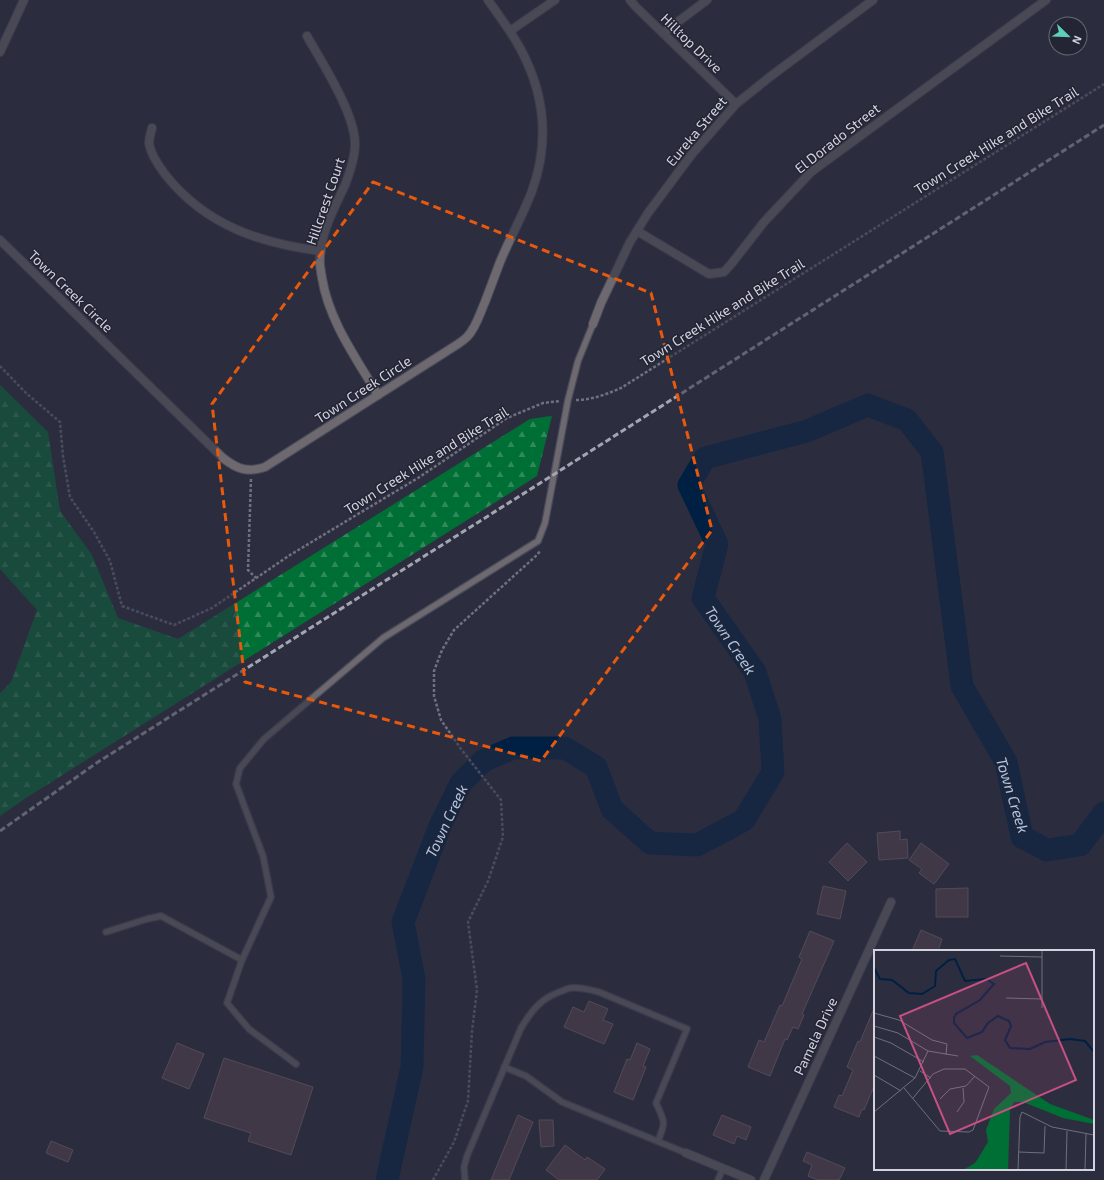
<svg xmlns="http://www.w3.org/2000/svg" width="1104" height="1180" font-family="'Exo 2',sans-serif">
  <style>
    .forest { fill: url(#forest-firs) }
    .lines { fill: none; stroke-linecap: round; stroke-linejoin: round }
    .river { stroke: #002043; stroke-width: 23 }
    .building { fill: #59464e; stroke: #816c75 }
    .lane-casing { stroke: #4a4c5c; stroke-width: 8 }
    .street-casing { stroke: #4a4c5c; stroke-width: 10 }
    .path { stroke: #707180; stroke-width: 2.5; stroke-dasharray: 3 2; stroke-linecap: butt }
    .lane { stroke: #6e686f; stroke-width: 5.5 }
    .street { stroke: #6e686f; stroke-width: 8 }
    .rail { stroke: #a4a5b2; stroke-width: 3; stroke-dasharray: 6 3; stroke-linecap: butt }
    .marked { fill: none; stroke: #e8590c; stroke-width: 3; stroke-dasharray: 8 5; stroke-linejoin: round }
    .labels { text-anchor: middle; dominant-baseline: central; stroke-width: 3; stroke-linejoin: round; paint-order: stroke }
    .street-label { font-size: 14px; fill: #d2d3de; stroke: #232434 }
    .water-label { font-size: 15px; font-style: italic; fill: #a8c8ed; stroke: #232434 }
    .inset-river { fill: none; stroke: #002043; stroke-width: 2 }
    .inset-road { fill: none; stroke: #6e707f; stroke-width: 1 }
    .view { fill: #c75082; fill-opacity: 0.15; stroke: #c75082; stroke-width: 2 }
    .inset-edge { fill: none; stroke: #d2d3de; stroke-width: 2 }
  </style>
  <defs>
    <pattern id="forest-firs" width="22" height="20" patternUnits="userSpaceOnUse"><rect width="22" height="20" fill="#006f35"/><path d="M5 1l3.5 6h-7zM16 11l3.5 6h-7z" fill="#30895b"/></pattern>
  </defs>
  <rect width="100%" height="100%" fill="#2c2e3f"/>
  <!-- forest -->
  <polygon class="forest" points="0,385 48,432 60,511 92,555 118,618 178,639 530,419 552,416 537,476 26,798 0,816 0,693 11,682 37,610 0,569"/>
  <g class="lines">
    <!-- river -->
    <polyline class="river" points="387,1180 412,1067 414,979 403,922 440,826 461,783 483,761 513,748 565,748 596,767 612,809 650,843 697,845 744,820 773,772 770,719 755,672 703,598 717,544 689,485 705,458 807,431 868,405 907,420 932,452 962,686 1006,762 1022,837 1047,850 1080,845 1104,813"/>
  </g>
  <!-- building -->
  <g class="building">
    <polygon points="900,831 900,840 907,839 908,858 879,860 877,833"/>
    <polygon points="847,843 867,862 848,881 829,862"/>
    <polygon points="921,843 949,864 934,884 919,873 922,869 909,860"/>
    <polygon points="823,886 846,891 840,919 817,914"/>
    <polygon points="968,888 968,917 936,917 936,889"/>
    <polygon points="921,930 942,939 938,951 912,951"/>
    <polygon points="810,931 834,941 802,1014 804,1015 798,1029 793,1027 787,1040 785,1039 770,1076 748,1067 759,1040 764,1042 780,1005 782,1006 802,959 799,957"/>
    <polygon points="589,1001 608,1009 603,1020 613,1024 604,1044 564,1027 573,1007 584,1012"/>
    <polygon points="875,1006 875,1084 864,1110 862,1109 859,1117 834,1107 839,1095 842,1096 853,1070 847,1067 858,1041 860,1042"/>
    <polygon points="177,1043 204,1054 189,1089 162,1078"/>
    <polygon points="637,1043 650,1049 643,1066 646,1067 633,1100 614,1092 627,1059 630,1060"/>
    <polygon points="224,1058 313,1087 291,1155 248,1141 251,1133 204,1118"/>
    <polygon points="518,1115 533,1122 509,1180 491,1180"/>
    <polygon points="722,1115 751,1127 746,1140 737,1136 734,1144 713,1135"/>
    <polygon points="539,1120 553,1120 554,1146 541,1147"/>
    <polygon points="51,1141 73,1150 68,1162 46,1153"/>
    <polygon points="565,1145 585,1160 587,1157 605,1169 597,1180 559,1180 546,1170"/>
    <polygon points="807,1152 845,1168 839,1180 818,1180 808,1176 812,1165 803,1161"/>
  </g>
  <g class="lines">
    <defs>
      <g id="lane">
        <polyline points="106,932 147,919 161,916 242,960"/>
        <polyline points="296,1064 249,1029 227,1003 242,960 271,897 263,856 236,784 240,768 264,739 383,638 538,541 545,523 568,400 578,361 593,324"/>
        <polyline points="504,1067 526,1076 562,1102 686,1153"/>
        <path d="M465,1180L464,1167L467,1156L521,1028C532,1010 541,998 562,991C565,990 568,988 571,988C580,987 591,990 599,992L687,1029L656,1103C665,1122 666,1122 658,1141"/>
        <polyline points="718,1180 723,1168"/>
      </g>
      <g id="street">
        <polyline points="630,0 636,7 736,104"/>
        <polyline points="510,31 555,0"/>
        <polyline points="663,33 707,0"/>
        <path d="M307,36C322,63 355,113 355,144C355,158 350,172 345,185C335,207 321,232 320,257C319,264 321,271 322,278C329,321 356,358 378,395"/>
        <polyline points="0,52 24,0"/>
        <path d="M152,128C151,133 149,138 149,143C151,156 160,168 168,178C208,226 260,243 320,251"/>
        <polyline points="637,231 709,274 724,272 732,263 764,222 811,172 1046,0"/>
        <path d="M0,240L223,458C237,469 247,473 265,467L458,344C461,342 464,340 467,337C476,328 480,313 485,302C490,289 495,275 500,262C510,238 523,215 532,191C550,141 545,94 520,48C511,31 499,16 488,0"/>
        <polyline points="593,324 601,303 630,242 648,213 692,154 736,104 771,76 873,0"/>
        <polyline points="686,1153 751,1180"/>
        <polyline points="764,1180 891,902"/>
      </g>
    </defs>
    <!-- lane casing -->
    <use href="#lane" class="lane-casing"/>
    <!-- street casing -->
    <use href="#street" class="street-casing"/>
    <!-- path -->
    <g class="path">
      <polyline points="0,366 26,393 60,422 63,456 70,497 94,532 110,561 122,606 174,625 212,608 290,555 418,478 507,418 543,403 560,401"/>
      <path d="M576,400C592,400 607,394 621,388L1104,84"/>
      <polyline points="251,479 248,570 256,578"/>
      <polyline points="433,1180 454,1142 468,1101 472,1031 477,990 468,922 488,881 503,837 501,800 461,749 441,720 434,696 434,671 442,650 454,630 537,555 540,551"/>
    </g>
    <!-- lane -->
    <use href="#lane" class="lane"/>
    <!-- street -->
    <use href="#street" class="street"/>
    <!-- rail -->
    <polyline class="rail" points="0,831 98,762 553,475 1104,125"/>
  </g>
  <!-- marked area -->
  <path d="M0 0H1104V1180H0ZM373,182L651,293L712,530L541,761L245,682L212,404Z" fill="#2c2e3f" fill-opacity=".55" fill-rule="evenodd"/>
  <path class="marked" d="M373,182L651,293L712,530L541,761L245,682L212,404Z"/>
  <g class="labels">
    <!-- street labels -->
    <g class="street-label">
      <text transform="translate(692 43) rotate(44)">Hilltop Drive</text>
      <text transform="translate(696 131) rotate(-50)">Eureka Street</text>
      <text transform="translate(837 138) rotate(-38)">El Dorado Street</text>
      <text transform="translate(996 140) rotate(-32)">Town Creek Hike and Bike Trail</text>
      <text transform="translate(325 201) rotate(-71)">Hillcrest Court</text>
      <text transform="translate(71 291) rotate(44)">Town Creek Circle</text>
      <text transform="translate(722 312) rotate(-32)">Town Creek Hike and Bike Trail</text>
      <text transform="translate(363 389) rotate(-33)">Town Creek Circle</text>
      <text transform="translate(426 460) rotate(-32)">Town Creek Hike and Bike Trail</text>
      <text transform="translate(815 1036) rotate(-65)">Pamela Drive</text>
    </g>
    <!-- water labels -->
    <g class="water-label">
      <text transform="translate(731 640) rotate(56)">Town Creek</text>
      <text transform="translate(1013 795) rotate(73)">Town Creek</text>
      <text transform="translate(446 821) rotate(-65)">Town Creek</text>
    </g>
  </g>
  <!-- overview -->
  <g transform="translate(874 950)">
    <rect width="220" height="220" fill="#2c2e3f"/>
    <path d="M103,105L176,154L220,170V174L189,168L149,152H140L136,160L134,220H89L101,213L105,207L114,192L112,180L120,159L137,143L136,136L96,106Z" fill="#006f35"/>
    <path class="inset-river" d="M0,18L6,29L18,30L35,43L48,44L61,36L62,21L75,10L81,9L91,31L112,29L120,34L106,50L82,64L80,68V73L93,88L108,82L114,73L124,66L135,71L137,76L131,90L136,98L156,99L171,92L196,89L211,91L220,102"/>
    <path class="inset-road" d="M168,0V58M126,6L168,7M132,48L168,49M0,63L25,70L58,90L73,94L72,105M0,76L24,83L54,101L84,106M0,87L17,93L50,112M0,106L41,128M46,121L57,128M0,125L27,141M30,138L66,181L95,182L99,180L115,137L91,119H70L59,124L39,148M66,149L76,139L92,136L101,126M0,162L41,128L54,101M83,162L90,152L89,138M145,202L170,203L171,176M144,220L146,167L148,162L178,177L220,185M192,220L193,181M211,220L212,184"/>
    <path class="view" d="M152,13L202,130L76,184L26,66Z"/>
    <rect width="220" height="220" class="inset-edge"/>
  </g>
  <!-- north arrow -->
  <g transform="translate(1068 36) rotate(113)"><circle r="19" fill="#232434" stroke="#696a78"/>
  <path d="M0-3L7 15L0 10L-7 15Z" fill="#5cceba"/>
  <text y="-6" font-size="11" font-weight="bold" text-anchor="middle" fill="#d2d3de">N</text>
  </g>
</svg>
